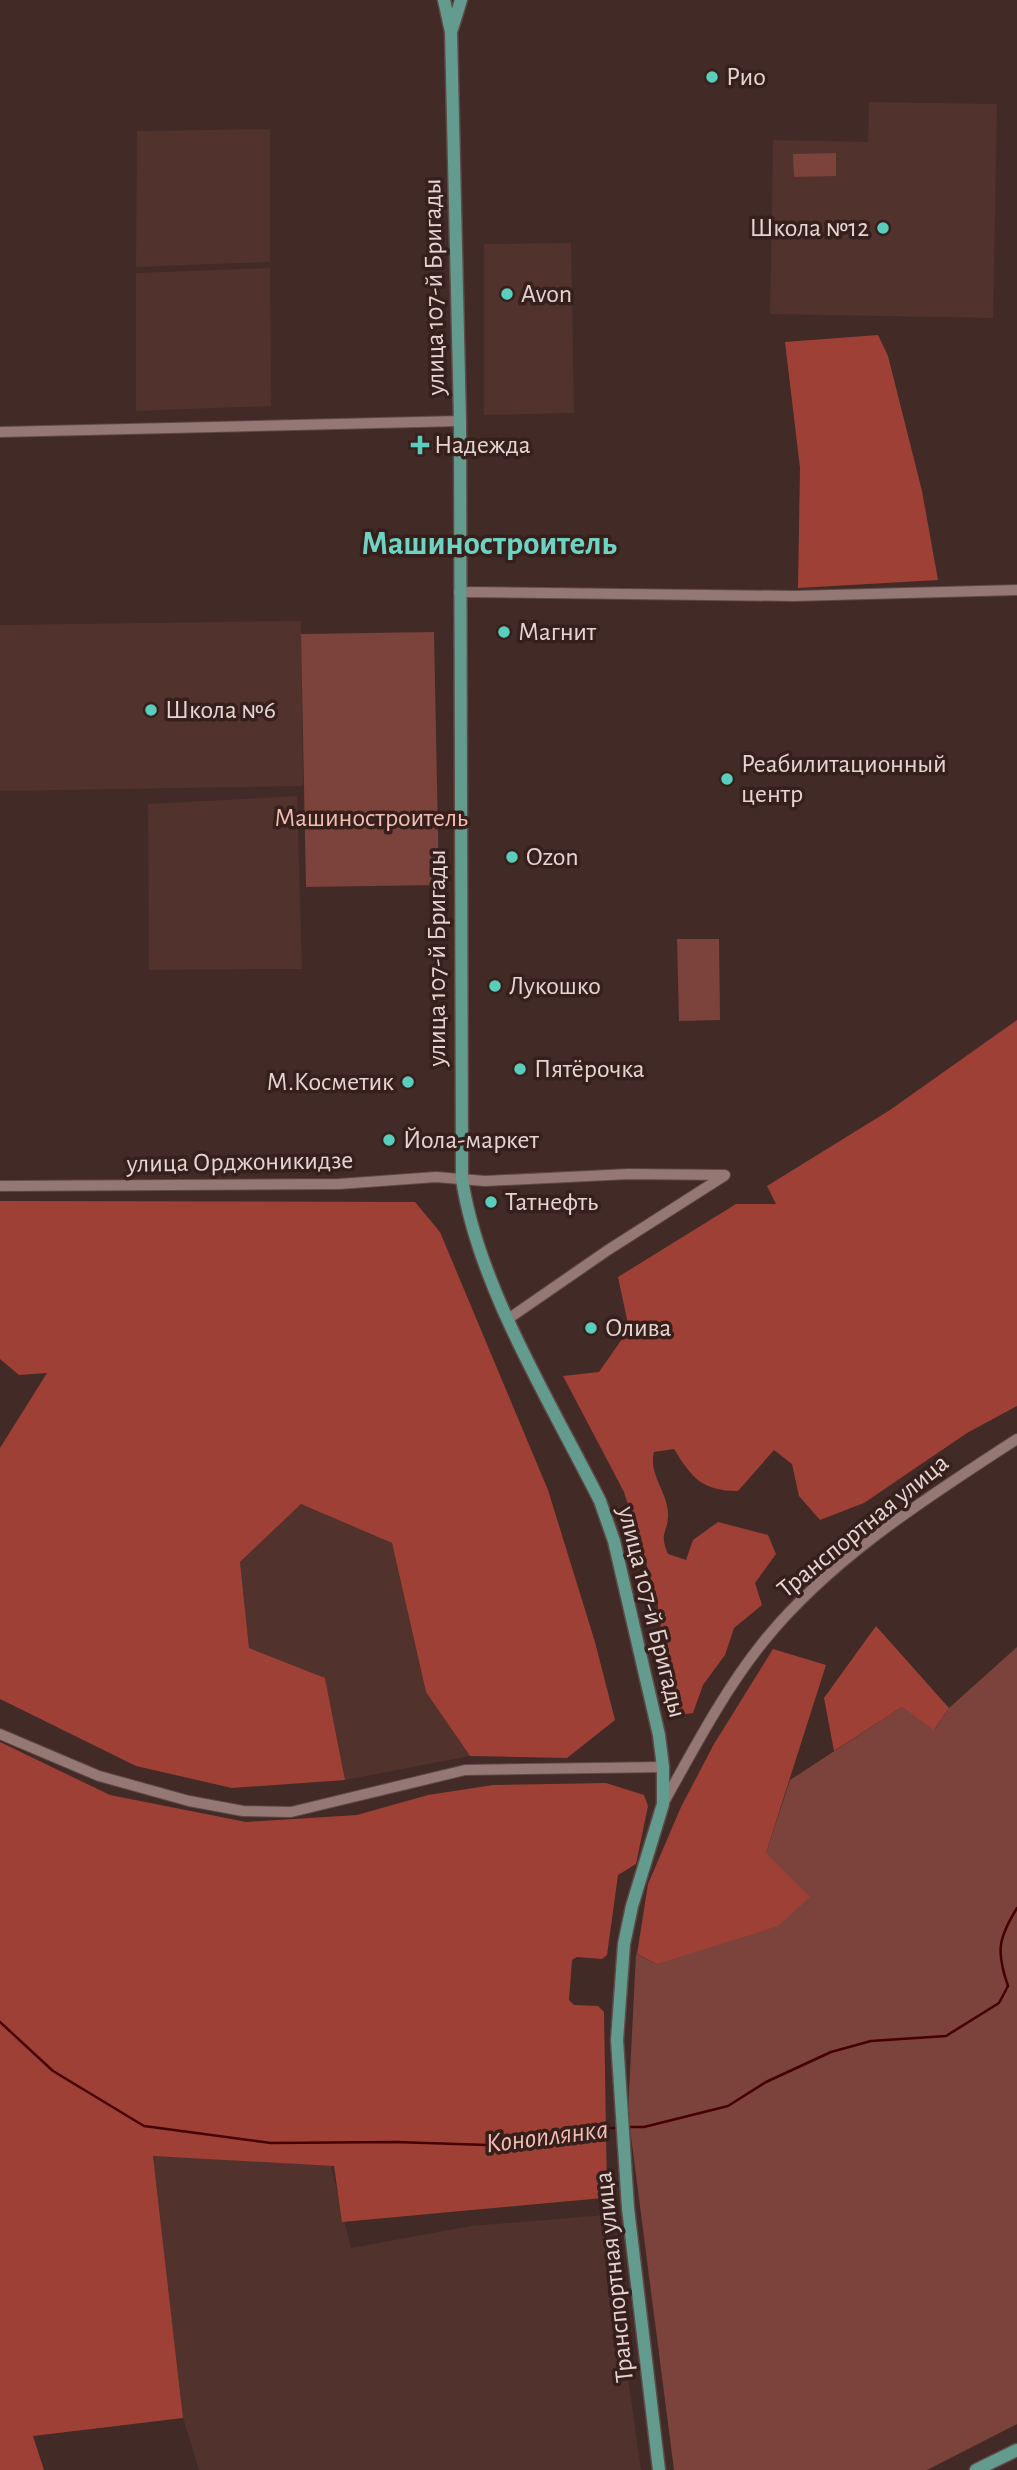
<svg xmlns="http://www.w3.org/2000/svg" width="1017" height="2470" font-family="'Alegreya Sans',sans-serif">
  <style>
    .built { fill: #51322d }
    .green { fill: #7b433b }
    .forest { fill: #9e4036 }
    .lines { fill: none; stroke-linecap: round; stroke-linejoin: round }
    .stream { stroke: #460000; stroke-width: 2.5 }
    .minor-casing { stroke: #5d4946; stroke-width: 12 }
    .major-casing { stroke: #5d4946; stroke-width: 15 }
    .minor { stroke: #957873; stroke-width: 10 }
    .major { stroke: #639b8f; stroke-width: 12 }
    .poi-dot { fill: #5acebd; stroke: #37201c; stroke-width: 2.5 }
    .labels { text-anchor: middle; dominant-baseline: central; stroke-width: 7; stroke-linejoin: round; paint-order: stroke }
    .poi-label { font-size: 26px; fill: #e5d5d2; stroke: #37201c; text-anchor: start }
    .street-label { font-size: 26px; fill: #e5d5d2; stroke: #37201c }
    .park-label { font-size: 26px; fill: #f2bdb5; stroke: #37201c }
    .water-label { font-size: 28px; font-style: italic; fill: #f2bdb5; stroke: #37201c }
    .district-label { font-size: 33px; font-weight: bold; fill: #6dd4c4; stroke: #37201c }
  </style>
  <rect width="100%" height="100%" fill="#422a26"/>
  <!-- built -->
  <g class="built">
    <polygon points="869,102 997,104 993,318 770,314 773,140 868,142"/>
    <polygon points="270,129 270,262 136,267 137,131"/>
    <polygon points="571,243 574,413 484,415 484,244"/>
    <polygon points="270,268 271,406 136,411 136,273"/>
    <polygon points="301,621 303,786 0,791 0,625"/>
    <polygon points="297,796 302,969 149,970 148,804"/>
    <polygon points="301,1504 392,1543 426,1692 470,1756 345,1780 325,1678 249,1648 240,1562"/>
    <polygon points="153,2156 330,2162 351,2248 471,2226 605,2215 641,2470 199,2470 183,2418"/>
  </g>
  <!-- green -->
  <g class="green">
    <polygon points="836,153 836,176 794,177 793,154"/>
    <polygon points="434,632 439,885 306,887 301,634"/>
    <polygon points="677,939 719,939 720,1020 679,1021"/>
    <polygon points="1017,1647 1017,2424 927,2470 674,2470 628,2113 636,1954 657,1964 766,1853 790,1780 902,1707 935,1729 949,1708"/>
  </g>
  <!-- forest -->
  <g class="forest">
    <polygon points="878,335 888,356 922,491 938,580 798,588 800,468 785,342"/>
    <path d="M1017,1020V1406L967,1433L864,1503L820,1520L799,1496L792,1464L774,1450L738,1491C702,1491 692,1478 674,1449L654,1452C648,1475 669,1493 668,1516C667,1535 659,1532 668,1554L686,1560L693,1540L718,1522L768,1535L776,1554L755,1583L762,1605L734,1628L725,1655L703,1685L693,1713L672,1716L657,1599L624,1492L563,1376L599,1372L629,1329L618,1277L736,1204H776L767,1186L890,1110Z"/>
    <polygon points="0,1201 415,1202 440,1232 548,1490 595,1642 615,1720 567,1758 470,1756 426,1692 392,1543 301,1504 240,1562 249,1648 325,1678 345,1780 232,1788 136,1766 0,1699 0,1448 47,1373 19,1375 0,1359"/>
    <polygon points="876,1626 949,1708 934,1730 902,1707 834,1751 824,1698"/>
    <polygon points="773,1649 826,1665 766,1853 810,1897 778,1926 657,1964 637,1954 648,1884 681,1807 714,1744"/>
    <polygon points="0,1742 110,1795 246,1822 357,1815 428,1795 493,1785 606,1783 644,1795 648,1806 636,1864 618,1875 607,1955 602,1959 577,1957 572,1960 569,2000 574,2005 598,2006 604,2012 607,2190 603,2198 342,2222 334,2166 153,2156 183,2418 33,2436 44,2470 0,2470"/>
  </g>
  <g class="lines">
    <!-- stream -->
    <g class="stream">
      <polyline points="0,2022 53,2071 144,2126 271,2143 396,2142 518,2146 600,2128 620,2128"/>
      <path d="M627,2127H644L728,2106L766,2082L831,2052L871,2041L946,2036L999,2003L1008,1986C996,1951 998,1939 1017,1908"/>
    </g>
    <defs>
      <g id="minor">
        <polyline points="0,432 460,421"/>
        <polyline points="459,592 794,596 1017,590"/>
        <polyline points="0,1186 339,1184 436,1177 485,1181 629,1174 725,1175"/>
        <polyline points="508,1319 608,1250 724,1176"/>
        <polyline points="0,1734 99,1776 189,1801 243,1811 291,1812 465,1770 663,1767"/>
        <path d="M663,1804C693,1750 725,1689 764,1641C831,1558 928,1497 1017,1439"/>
      </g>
      <g id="major">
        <path d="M444,0L451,32L460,421L462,1179C478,1286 551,1403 600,1501L614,1541L659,1735L663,1767V1804L632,1906L624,1944L617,2040L628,2208L659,2470"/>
        <polyline points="452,29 461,0"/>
        <polyline points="976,2470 1017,2450"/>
      </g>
    </defs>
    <!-- minor casing -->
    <use href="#minor" class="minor-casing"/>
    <!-- major casing -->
    <use href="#major" class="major-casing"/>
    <!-- minor -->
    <use href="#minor" class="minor"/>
    <!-- major -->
    <use href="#major" class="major"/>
  </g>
  <!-- markers -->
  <g class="poi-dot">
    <circle cx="712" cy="77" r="7"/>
    <circle cx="883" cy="228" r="7"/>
    <circle cx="507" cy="294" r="7"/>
    <path d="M416.5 434.5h7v7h7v7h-7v7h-7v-7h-7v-7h7z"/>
    <circle cx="504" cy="632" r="7"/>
    <circle cx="151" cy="710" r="7"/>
    <circle cx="727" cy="779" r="7"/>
    <circle cx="512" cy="857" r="7"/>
    <circle cx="495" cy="986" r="7"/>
    <circle cx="520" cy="1069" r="7"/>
    <circle cx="408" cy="1082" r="7"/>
    <circle cx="389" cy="1140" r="7"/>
    <circle cx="491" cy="1202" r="7"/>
    <circle cx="591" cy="1328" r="7"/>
  </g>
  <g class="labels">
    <!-- poi labels -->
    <g class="poi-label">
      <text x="726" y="77">Рио</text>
      <text x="869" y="228" text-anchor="end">Школа №12</text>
      <text x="521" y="294">Avon</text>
      <text x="434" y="445">Надежда</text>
      <text x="518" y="632">Магнит</text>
      <text x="165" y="710">Школа №6</text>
      <text x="741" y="764">Реабилитационный<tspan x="741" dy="30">центр</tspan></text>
      <text x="526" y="857">Ozon</text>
      <text x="509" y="986">Лукошко</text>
      <text x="534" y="1069">Пятёрочка</text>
      <text x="394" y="1082" text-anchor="end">М.Косметик</text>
      <text x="403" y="1140">Йола-маркет</text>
      <text x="505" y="1202">Татнефть</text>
      <text x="605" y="1328">Олива</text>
    </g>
    <!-- street labels -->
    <g class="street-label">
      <text transform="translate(434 287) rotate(-91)">улица 107-й Бригады</text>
      <text transform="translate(437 958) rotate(-90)">улица 107-й Бригады</text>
      <text transform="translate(240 1162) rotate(-1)">улица Орджоникидзе</text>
      <text transform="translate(863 1526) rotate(-39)">Транспортная улица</text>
      <text transform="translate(652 1612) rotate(76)">улица 107-й Бригады</text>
      <text transform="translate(614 2277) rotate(-96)">Транспортная улица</text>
    </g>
    <!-- park labels -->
    <g class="park-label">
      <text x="371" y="818">Машиностроитель</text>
    </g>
    <!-- water labels -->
    <g class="water-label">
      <text transform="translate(547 2137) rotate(-7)">Коноплянка</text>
    </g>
    <!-- district labels -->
    <g class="district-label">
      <text x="489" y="544">Машиностроитель</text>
    </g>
  </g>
</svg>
